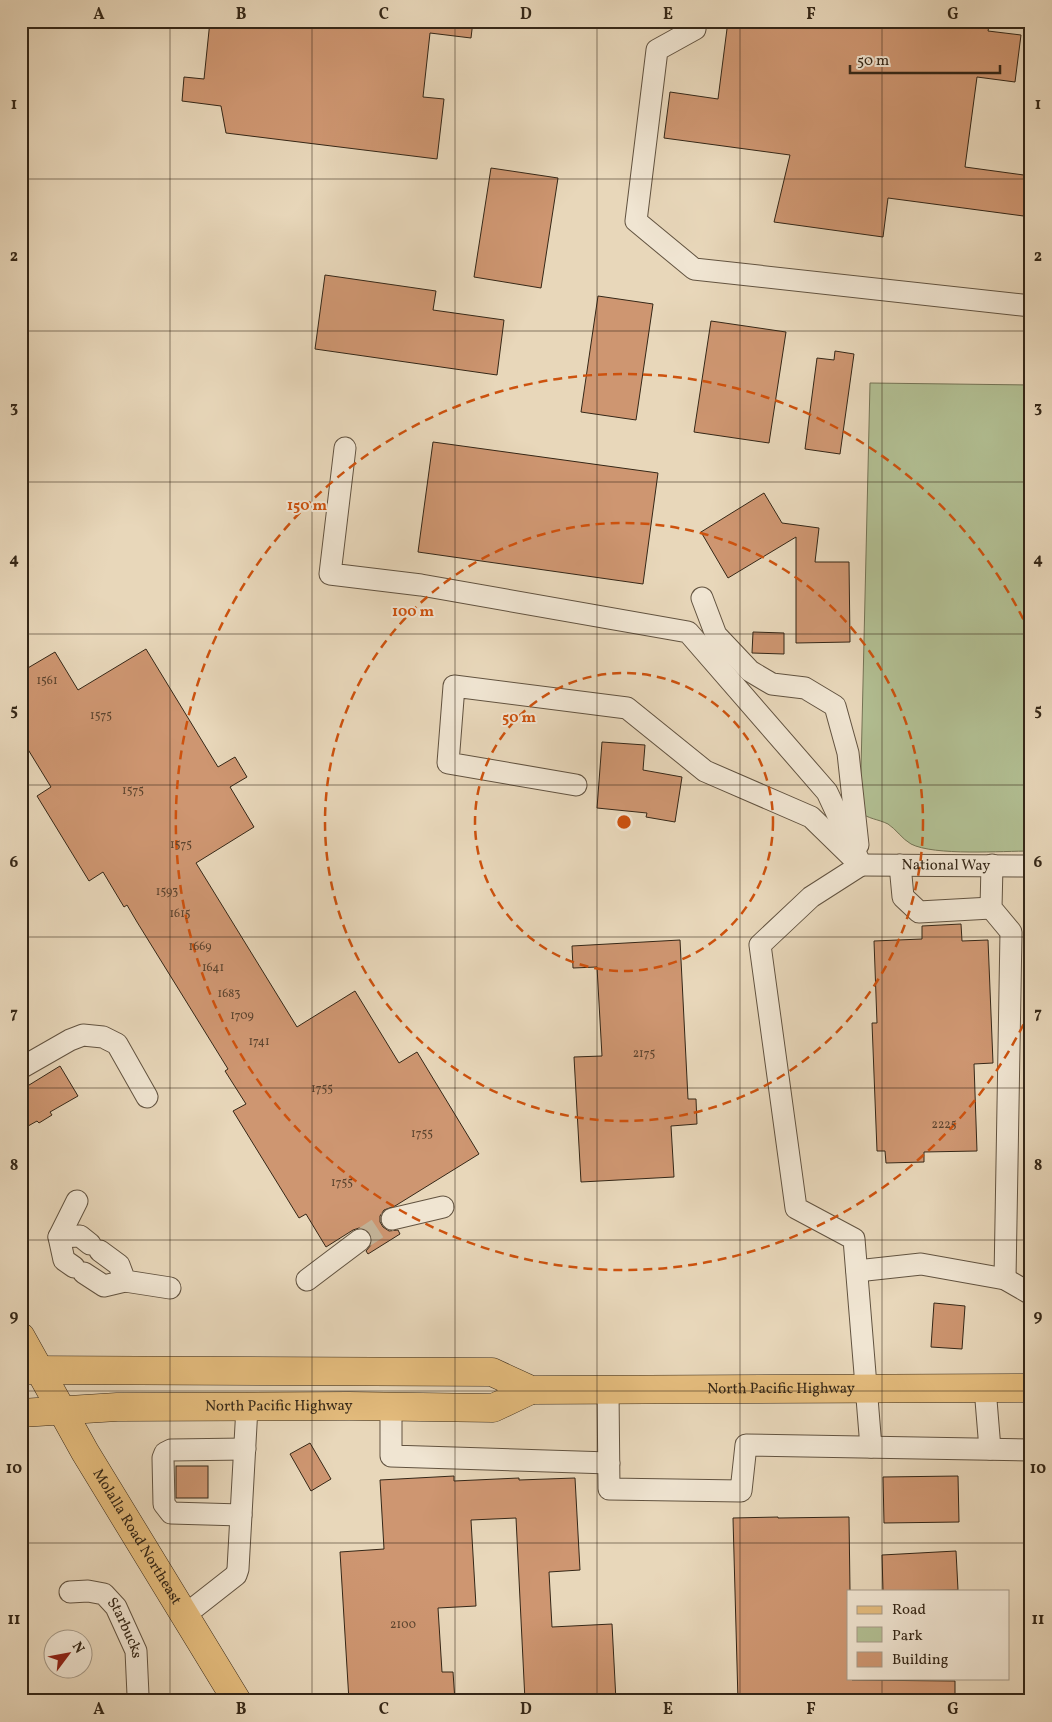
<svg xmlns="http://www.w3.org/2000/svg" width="1052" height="1722" font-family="Vollkorn,serif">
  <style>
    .green { fill: #b2bf93; stroke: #747355 }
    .building { fill: #ce9671; stroke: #352717 }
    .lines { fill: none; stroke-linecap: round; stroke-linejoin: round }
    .minor-tunnel { stroke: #c4b499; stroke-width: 21; stroke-dasharray: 21 11; stroke-linecap: butt }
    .minor-casing { stroke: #625340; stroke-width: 23 }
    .major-casing { stroke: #352717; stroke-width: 29 }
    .minor { stroke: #f0e5d2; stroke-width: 21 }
    .major { stroke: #e4bc7d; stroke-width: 28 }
    .grid { fill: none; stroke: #352717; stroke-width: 1; stroke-opacity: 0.55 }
    .ring { fill: none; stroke: #cd520e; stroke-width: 2.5; stroke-dasharray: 9 6 }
    .labels { text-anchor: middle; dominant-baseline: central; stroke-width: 4; stroke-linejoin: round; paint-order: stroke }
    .number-label { font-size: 12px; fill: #5b432e }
    .street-label { font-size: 15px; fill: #352717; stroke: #f0e5d2 }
    .centre { fill: #cd520e; stroke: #f0e5d2; stroke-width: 2.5 }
    .ring-label { font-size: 15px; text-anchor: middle; font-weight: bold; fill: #cd520e; stroke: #f0e5d2; stroke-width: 4; stroke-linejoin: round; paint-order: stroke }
    .neatline { fill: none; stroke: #352717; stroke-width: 2 }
    .grid-label { font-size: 16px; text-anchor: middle; font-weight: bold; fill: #352717 }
  </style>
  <rect width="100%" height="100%" fill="#e8d7ba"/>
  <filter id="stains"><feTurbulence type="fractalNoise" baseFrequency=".004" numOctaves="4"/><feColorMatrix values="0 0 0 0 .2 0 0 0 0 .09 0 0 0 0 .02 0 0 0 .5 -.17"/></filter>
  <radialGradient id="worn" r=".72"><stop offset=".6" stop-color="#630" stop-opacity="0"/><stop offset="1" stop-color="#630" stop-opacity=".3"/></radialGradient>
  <!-- green -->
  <path class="green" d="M870,383L1031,385V851C1003,851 934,856 911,844C902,839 896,829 888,824C878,819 868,819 860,812Z"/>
  <!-- building -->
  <g class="building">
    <polygon points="210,21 473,21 471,38 430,33 423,97 444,99 437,159 226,133 221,106 182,101 184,77 204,79"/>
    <polygon points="728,21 990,21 988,31 1021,35 1015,82 977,77 965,167 1031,176 1031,217 888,198 883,237 774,222 790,155 664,138 670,92 718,99"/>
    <polygon points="491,168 558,178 541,288 474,277"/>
    <polygon points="325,275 436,291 433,310 504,320 497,375 315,349"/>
    <polygon points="598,296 653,304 636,420 581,412"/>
    <polygon points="711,321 786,332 769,443 694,432"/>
    <polygon points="835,351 854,354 840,454 805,449 817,358 834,360"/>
    <polygon points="433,442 658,473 643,584 418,552"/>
    <polygon points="764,493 782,523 819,528 815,562 849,562 850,642 796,643 796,537 728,578 701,532"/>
    <polygon points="753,632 784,633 784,654 752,653"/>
    <polygon points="146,649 218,767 235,757 247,777 230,787 254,827 196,863 297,1027 355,991 399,1063 417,1052 479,1154 395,1206 384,1210 380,1216 380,1222 383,1227 389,1231 398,1230 400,1234 368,1254 366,1251 371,1245 372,1239 370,1233 365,1229 359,1228 353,1230 326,1247 306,1214 299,1218 233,1111 246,1104 225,1071 228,1069 137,922 127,905 124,907 103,872 89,881 37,796 51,787 21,738 21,672 55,652 78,690"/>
    <polygon points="602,742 645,745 643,770 682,777 675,822 646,817 647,813 597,808"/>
    <polygon points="961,924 962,941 988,940 993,1063 974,1064 977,1151 924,1152 924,1162 886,1163 885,1151 877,1151 872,1023 877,1023 874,941 922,939 922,926"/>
    <polygon points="680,940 688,1099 696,1099 697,1124 671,1126 674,1177 581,1182 574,1057 602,1056 597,967 573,968 572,946"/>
    <polygon points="60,1066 78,1096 50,1112 52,1115 39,1123 37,1121 21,1130 21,1090"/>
    <polygon points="934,1303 965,1306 962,1349 931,1347"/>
    <polygon points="310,1443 331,1479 311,1491 290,1454"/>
    <rect x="176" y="1466" width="32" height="32"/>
    <polygon points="454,1476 454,1481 519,1478 519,1480 575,1478 580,1570 549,1572 552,1627 612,1624 616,1701 525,1701 516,1518 471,1520 476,1606 438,1608 442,1672 453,1672 455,1701 349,1701 340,1552 384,1549 380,1480"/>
    <polygon points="958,1476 959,1522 884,1523 883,1477"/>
    <polygon points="778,1517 778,1518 849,1517 850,1591 848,1591 848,1678 852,1678 852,1680 955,1681 955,1701 738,1701 733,1518"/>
    <polygon points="956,1551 958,1590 883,1591 882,1555"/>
  </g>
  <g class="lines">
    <!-- minor-tunnel -->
    <polyline class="minor-tunnel" points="360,1240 392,1219"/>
    <defs>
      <g id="minor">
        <polyline points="696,21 695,29 657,50 636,221 694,269 1031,306"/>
        <polyline points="345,448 330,574 421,585 688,632 827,792 861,865"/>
        <polyline points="702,598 716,635 750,671 772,684 805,688 835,706 848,753 858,845"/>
        <polyline points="576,785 448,763 454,686 627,708 705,771 811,817 851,856"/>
        <polyline points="861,865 811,897 760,945 796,1208 854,1239 871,1447"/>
        <path id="s1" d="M861,865L1031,866"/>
        <polyline points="900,865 903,897 919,912 991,908"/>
        <polyline points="992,865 991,908 1011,932 1005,1279"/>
        <polyline points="21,1068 70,1040 83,1035 103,1037 117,1044 147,1097"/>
        <polyline points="392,1219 443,1207"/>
        <polyline points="59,1237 80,1236 90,1244"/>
        <polyline points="100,1251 119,1265 125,1281 170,1288"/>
        <polyline points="74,1267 64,1260 59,1237 77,1201"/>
        <polyline points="857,1271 921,1264 1005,1279 1031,1294"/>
        <polyline points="84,1273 104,1286 125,1281"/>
        <polyline points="307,1280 360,1240"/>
        <polyline points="985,1388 990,1449"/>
        <polyline points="608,1390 609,1489 741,1491 746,1445 1031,1450"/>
        <polyline points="391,1408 391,1456 609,1463"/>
        <polyline points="241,1515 171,1513 164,1504 163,1458 165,1453 171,1450 245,1449"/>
        <path id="s2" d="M70,1592L88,1591L104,1594L116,1607L136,1651L138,1695L136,1701"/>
        <polyline points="185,1615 236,1575 238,1569 247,1407"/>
      </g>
      <g id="major">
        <path id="s3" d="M21,1337L85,1452L237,1701"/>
        <path id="s4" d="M21,1370L492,1372L531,1390L1031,1388"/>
        <path id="s5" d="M21,1413L117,1407L349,1406L493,1408L531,1390"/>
      </g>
    </defs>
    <!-- minor casing -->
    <use href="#minor" class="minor-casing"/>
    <!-- major casing -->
    <use href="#major" class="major-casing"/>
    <!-- minor -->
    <use href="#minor" class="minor"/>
    <!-- major -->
    <use href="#major" class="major"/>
  </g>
  <!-- grid -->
  <path class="grid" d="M170,21V1701M312,21V1701M455,21V1701M597,21V1701M740,21V1701M882,21V1591M21,179H1031M21,331H1031M21,482H1031M21,634H1031M21,785H1031M21,937H1031M21,1088H1031M21,1240H1031M21,1391H1031M21,1543H1031M882,1678V1701"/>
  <!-- distance rings -->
  <g class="ring">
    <circle cx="624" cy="822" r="149"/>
    <circle cx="624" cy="822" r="299"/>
    <path d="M1030 1011A448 448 0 1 1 1030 633"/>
  </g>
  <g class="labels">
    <!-- number labels -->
    <g class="number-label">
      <text x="47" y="681">1561</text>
      <text x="101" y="716">1575</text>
      <text x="133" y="791">1575</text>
      <text x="181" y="845">1575</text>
      <text x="167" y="892">1593</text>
      <text x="180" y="914">1615</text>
      <text x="200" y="947">1669</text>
      <text x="213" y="968">1641</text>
      <text x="229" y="994">1683</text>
      <text x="242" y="1016">1709</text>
      <text x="259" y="1042">1741</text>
      <text x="644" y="1054">2175</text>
      <text x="322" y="1089">1755</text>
      <text x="944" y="1125">2225</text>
      <text x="422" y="1134">1755</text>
      <text x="342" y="1183">1755</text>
      <text x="403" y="1625">2100</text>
    </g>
    <!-- street labels -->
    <g class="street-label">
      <text stroke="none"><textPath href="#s1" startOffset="85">National Way</textPath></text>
      <text stroke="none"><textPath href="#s4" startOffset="764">North Pacific Highway</textPath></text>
      <text stroke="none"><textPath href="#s5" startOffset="258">North Pacific Highway</textPath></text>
      <text stroke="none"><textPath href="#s3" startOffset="231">Molalla Road Northeast</textPath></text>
      <text stroke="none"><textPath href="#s2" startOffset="75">Starbucks</textPath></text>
    </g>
  </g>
  <circle cx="624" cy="822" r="8" class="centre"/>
  <g class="ring-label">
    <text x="307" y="510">150 m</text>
    <text x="413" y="616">100 m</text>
    <text x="519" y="722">50 m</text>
  </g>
  <!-- margin -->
  <rect width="1052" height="1722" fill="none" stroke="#e8d7ba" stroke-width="55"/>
  <!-- legend -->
  <rect x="847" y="1590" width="162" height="90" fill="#f0e5d2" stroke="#a59987"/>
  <rect x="857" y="1606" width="25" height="8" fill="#e4bc7d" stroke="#a59987"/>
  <text x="892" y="1614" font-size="15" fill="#352717">Road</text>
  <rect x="857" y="1627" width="25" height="15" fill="#b2bf93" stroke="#a59987"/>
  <text x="892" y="1640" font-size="15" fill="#352717">Park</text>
  <rect x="857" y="1652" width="25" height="15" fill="#ce9671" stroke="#a59987"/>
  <text x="892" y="1664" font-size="15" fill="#352717">Building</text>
  <!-- north arrow -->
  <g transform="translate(68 1654) rotate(58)"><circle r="24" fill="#f0e5d2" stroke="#a59987"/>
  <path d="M0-4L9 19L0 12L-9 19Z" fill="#8f2418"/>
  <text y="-8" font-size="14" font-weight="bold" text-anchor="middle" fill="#352717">N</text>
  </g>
  <!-- scale -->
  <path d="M850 65v8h150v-8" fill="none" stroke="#352717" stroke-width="2.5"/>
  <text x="857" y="65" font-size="15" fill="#352717" stroke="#f0e5d2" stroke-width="4" paint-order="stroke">50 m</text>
  <rect x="28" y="28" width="996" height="1666" class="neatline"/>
  <g class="grid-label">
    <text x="99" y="19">A</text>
    <text x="241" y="19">B</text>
    <text x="384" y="19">C</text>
    <text x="526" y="19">D</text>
    <text x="668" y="19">E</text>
    <text x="811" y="19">F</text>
    <text x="953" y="19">G</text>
    <text x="14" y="109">1</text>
    <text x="1038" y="109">1</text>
    <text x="14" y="261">2</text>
    <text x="1038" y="261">2</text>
    <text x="14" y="412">3</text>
    <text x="1038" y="412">3</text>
    <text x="14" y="564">4</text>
    <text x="1038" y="564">4</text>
    <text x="14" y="715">5</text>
    <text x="1038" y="715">5</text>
    <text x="14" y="867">6</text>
    <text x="1038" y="867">6</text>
    <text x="14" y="1018">7</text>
    <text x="1038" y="1018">7</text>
    <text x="14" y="1170">8</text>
    <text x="1038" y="1170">8</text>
    <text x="14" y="1321">9</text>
    <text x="1038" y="1321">9</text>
    <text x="14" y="1473">10</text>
    <text x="1038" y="1473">10</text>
    <text x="14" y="1624">11</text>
    <text x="1038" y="1624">11</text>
    <text x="99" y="1714">A</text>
    <text x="241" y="1714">B</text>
    <text x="384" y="1714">C</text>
    <text x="526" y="1714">D</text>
    <text x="668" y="1714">E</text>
    <text x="811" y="1714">F</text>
    <text x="953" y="1714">G</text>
  </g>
  <rect width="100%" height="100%" filter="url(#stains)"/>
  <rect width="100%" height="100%" fill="url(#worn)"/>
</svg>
